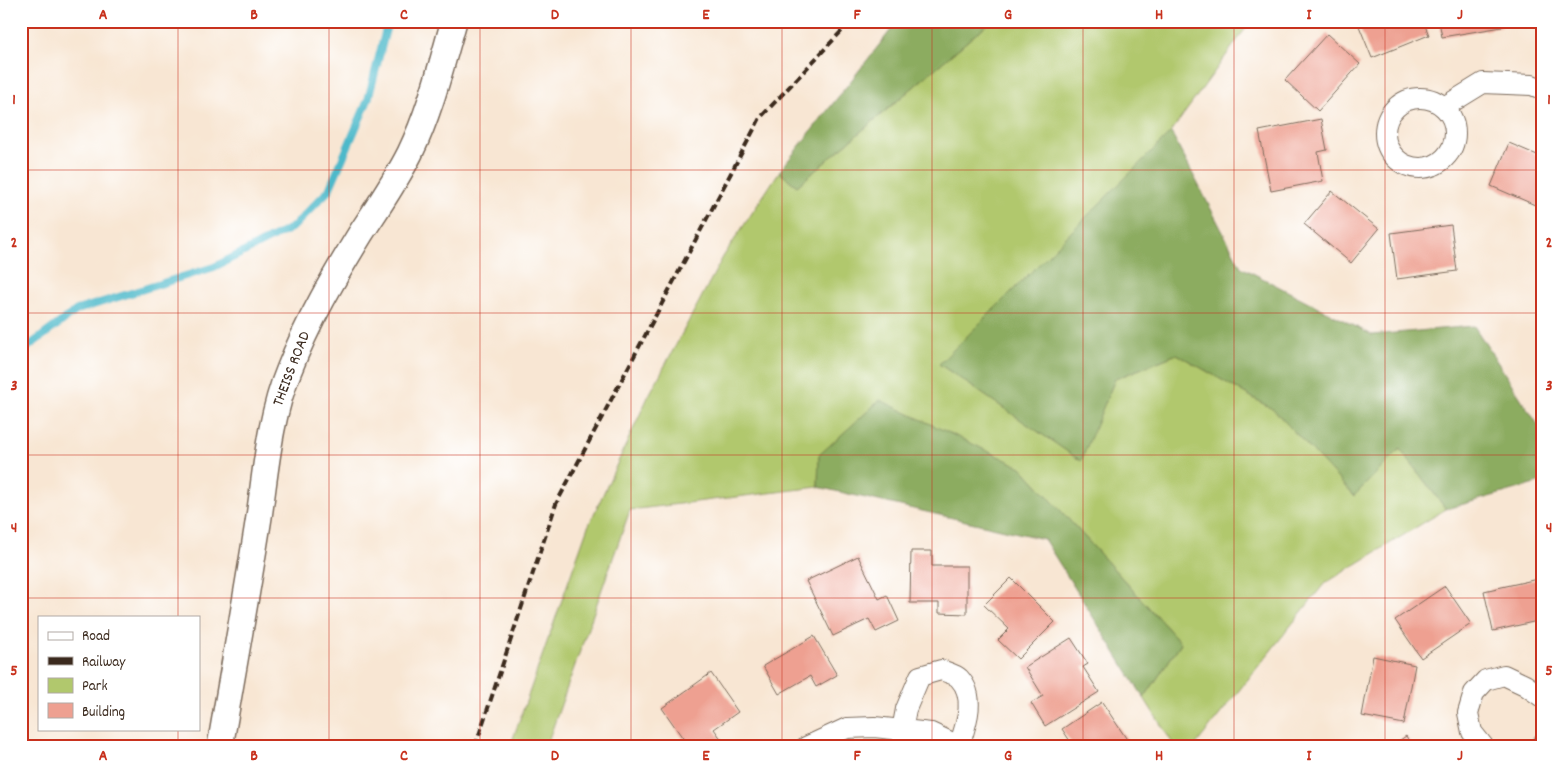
<svg xmlns="http://www.w3.org/2000/svg" width="1563" height="768" font-family="Dekko,sans-serif">
  <style>
    .green { fill: #b1c86d; stroke: #767946 }
    .forest { fill: #8cac60; stroke: #646b3f }
    .lines { fill: none; stroke-linecap: round; stroke-linejoin: round }
    .stream { stroke: #4eb9ca; stroke-width: 8 }
    .building { fill: #eea091 }
    .minor-casing { stroke: #7d6c5d; stroke-width: 22 }
    .tertiary-casing { stroke: #7d6c5d; stroke-width: 28 }
    .minor { stroke: #fff; stroke-width: 20 }
    .tertiary { stroke: #fff; stroke-width: 25 }
    .rail { stroke: #3b2a1e; stroke-width: 4; stroke-dasharray: 8 4; stroke-linecap: butt }
    .grid { fill: none; stroke: #c8321e; stroke-width: 1; stroke-opacity: 0.55 }
    .labels { text-anchor: middle; dominant-baseline: central; stroke-width: 5; stroke-linejoin: round; paint-order: stroke }
    .street-label { font-size: 16px; fill: #3b2a1e; stroke: #fff }
    .neatline { fill: none; stroke: #c8321e; stroke-width: 2 }
    .grid-label { font-size: 16px; text-anchor: middle; font-weight: bold; fill: #c8321e }
  </style>
  <rect width="100%" height="100%" fill="#fff"/>
  <filter id="ink" filterUnits="userSpaceOnUse"><feTurbulence type="fractalNoise" baseFrequency=".02" numOctaves="2"/><feDisplacementMap in="SourceGraphic" scale="10" xChannelSelector="R" yChannelSelector="G"/><feConvolveMatrix kernelMatrix="1 2 1 2 8 2 1 2 1" color-interpolation-filters="sRGB"/></filter>
  <filter id="wash" filterUnits="userSpaceOnUse"><feTurbulence type="fractalNoise" baseFrequency=".0096" numOctaves="4" result="noise"/><feDisplacementMap in="SourceGraphic" scale="20" xChannelSelector="R" yChannelSelector="G"/><feGaussianBlur stdDeviation="1.12" result="paint"/><feColorMatrix in="noise" values="0 0 0 0 0 0 0 0 0 0 0 0 0 0 0 0 0 1.4 0 .05"/><feComposite in="paint" operator="in"/></filter>
  <g filter="url(#wash)">
    <rect width="100%" height="100%" fill="#f8e6d3"/>
    <!-- green -->
    <polygon class="green" points="991,21 1251,21 1171,132 939,364 1080,460 1115,379 1177,354 1274,410 1354,495 1400,449 1446,509 1324,584 1194,747 1175,747 1144,698 1181,643 1021,467 819,455 818,487 630,510 546,747 510,747 587,529 648,397 723,257 779,172 797,186"/>
    <!-- forest -->
    <g class="forest">
      <polygon points="898,21 991,21 797,186 779,172"/>
      <polygon points="1171,132 1241,267 1372,335 1474,326 1542,431 1542,482 1446,509 1400,449 1354,496 1274,410 1177,354 1115,379 1081,461 939,364"/>
      <polygon points="880,400 1021,467 1181,643 1144,698 1044,539 818,487 819,455"/>
    </g>
    <g class="lines">
      <!-- stream -->
      <polyline class="stream" points="21,352 77,310 214,267 293,227 329,190 368,100 388,21"/>
    </g>
    <g id="blocks">
      <!-- building -->
      <g class="building">
        <polygon points="1357,21 1423,21 1429,35 1372,58"/>
        <polygon points="1439,21 1501,21 1502,27 1442,37"/>
        <polygon points="1520,21 1542,21 1542,26 1519,22"/>
        <polygon points="1327,34 1360,64 1318,111 1285,80"/>
        <polygon points="1321,119 1327,150 1318,152 1323,181 1271,191 1259,131"/>
        <polygon points="1509,143 1542,157 1542,208 1491,186"/>
        <polygon points="1332,191 1379,229 1351,263 1304,224"/>
        <polygon points="1451,225 1457,271 1397,279 1391,233"/>
        <polygon points="911,551 932,551 932,566 967,566 967,614 939,613 939,603 910,603"/>
        <polygon points="858,556 879,599 887,595 899,621 876,632 869,619 833,636 806,581"/>
        <polygon points="1011,578 1055,622 1018,659 998,640 1009,629 984,605"/>
        <polygon points="1542,578 1542,620 1493,631 1484,591"/>
        <polygon points="1445,586 1471,624 1421,658 1395,620"/>
        <polygon points="814,636 837,675 816,687 810,676 779,694 763,666"/>
        <polygon points="1071,638 1088,664 1083,667 1099,692 1045,726 1031,703 1043,696 1025,667"/>
        <polygon points="1373,656 1415,665 1404,724 1362,716"/>
        <polygon points="711,673 738,712 714,729 724,743 719,747 689,747 662,708"/>
        <polygon points="1102,702 1132,747 1074,747 1062,729"/>
        <polygon points="1406,736 1413,747 1390,747"/>
      </g>
    </g>
  </g>
  <g filter="url(#ink)">
    <use href="#blocks" fill-opacity="0" stroke="#7d6c5d" stroke-width="1"/>
    <g class="lines">
      <defs>
        <g id="minor">
          <circle cx="1420" cy="133" r="35"/>
          <polyline points="1444,107 1483,83 1532,85 1542,89"/>
          <path d="M902,730L906,709L920,676L941,670C946,672 955,674 959,678C977,697 966,725 959,746"/>
          <polyline points="806,747 847,728 874,727 931,733 961,747"/>
          <polyline points="1484,747 1472,732 1468,713 1474,693 1486,680 1504,675 1525,685 1542,697"/>
          <polyline points="1540,747 1542,744"/>
        </g>
        <path id="tertiary" d="M220,747C233,670 247,594 259,517C266,468 270,416 289,370C308,321 334,277 361,233C378,207 396,181 410,153C430,112 441,66 454,21"/>
      </defs>
      <!-- minor casing -->
      <use href="#minor" class="minor-casing"/>
      <!-- tertiary casing -->
      <use href="#tertiary" class="tertiary-casing"/>
      <!-- minor -->
      <use href="#minor" class="minor"/>
      <!-- tertiary -->
      <use href="#tertiary" class="tertiary"/>
      <!-- rail -->
      <polyline class="rail" points="475,747 556,504 760,118 851,21"/>
    </g>
  </g>
  <!-- grid -->
  <path class="grid" d="M178,21V617M329,21V747M480,21V747M631,21V747M782,21V747M932,21V747M1083,21V747M1234,21V747M1385,21V747M21,170H1542M21,313H1542M21,455H1542M21,598H1542M178,729V747"/>
  <g class="labels">
    <!-- street labels -->
    <g class="street-label">
      <text transform="translate(292 369) rotate(-69)">THEISS ROAD</text>
    </g>
  </g>
  <!-- margin -->
  <rect width="1563" height="768" fill="none" stroke="#fff" stroke-width="55"/>
  <!-- legend -->
  <rect x="38" y="616" width="162" height="115" fill="#ffffff" stroke="#b1aaa5"/>
  <rect x="48" y="632" width="25" height="8" fill="#ffffff" stroke="#b1aaa5"/>
  <text x="82" y="640" font-size="15" fill="#3b2a1e">Road</text>
  <rect x="48" y="657" width="25" height="8" fill="#3b2a1e" stroke="#b1aaa5"/>
  <text x="82" y="666" font-size="15" fill="#3b2a1e">Railway</text>
  <rect x="48" y="678" width="25" height="15" fill="#b1c86d" stroke="#b1aaa5"/>
  <text x="82" y="690" font-size="15" fill="#3b2a1e">Park</text>
  <rect x="48" y="703" width="25" height="15" fill="#eea091" stroke="#b1aaa5"/>
  <text x="82" y="716" font-size="15" fill="#3b2a1e">Building</text>
  <rect x="28" y="28" width="1508" height="712" class="neatline"/>
  <g class="grid-label">
    <text x="103" y="19">A</text>
    <text x="254" y="19">B</text>
    <text x="404" y="19">C</text>
    <text x="555" y="19">D</text>
    <text x="706" y="19">E</text>
    <text x="857" y="19">F</text>
    <text x="1008" y="19">G</text>
    <text x="1159" y="19">H</text>
    <text x="1309" y="19">I</text>
    <text x="1460" y="19">J</text>
    <text x="14" y="104">1</text>
    <text x="1549" y="104">1</text>
    <text x="14" y="247">2</text>
    <text x="1549" y="247">2</text>
    <text x="14" y="390">3</text>
    <text x="1549" y="390">3</text>
    <text x="14" y="532">4</text>
    <text x="1549" y="532">4</text>
    <text x="14" y="675">5</text>
    <text x="1549" y="675">5</text>
    <text x="103" y="760">A</text>
    <text x="254" y="760">B</text>
    <text x="404" y="760">C</text>
    <text x="555" y="760">D</text>
    <text x="706" y="760">E</text>
    <text x="857" y="760">F</text>
    <text x="1008" y="760">G</text>
    <text x="1159" y="760">H</text>
    <text x="1309" y="760">I</text>
    <text x="1460" y="760">J</text>
  </g>
</svg>
